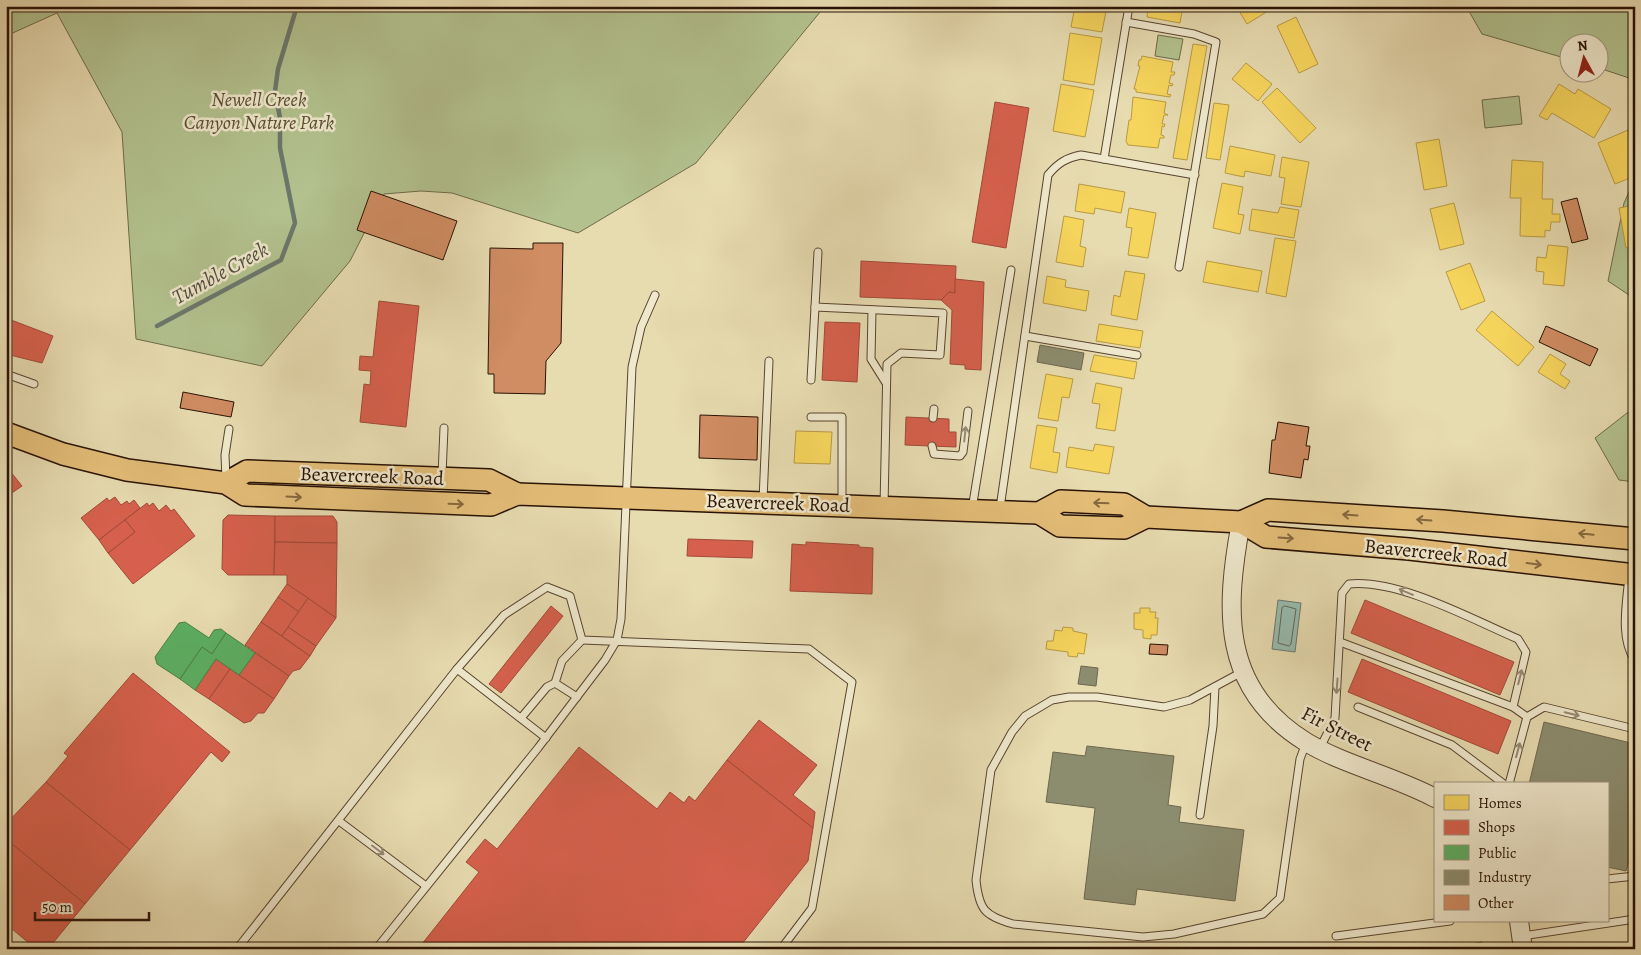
<svg xmlns="http://www.w3.org/2000/svg" width="1641" height="955" font-family="Alegreya,serif">
  <style>
    .green { fill: #b2c18e; stroke: #6e6a49 }
    .water { fill: #97bbaf; stroke: #6b776b }
    .homes { fill: #f6d55c; stroke: #b89a42 }
    .shops { fill: #d6604d; stroke: #a24937 }
    .public { fill: #5aae61; stroke: #4b7f45 }
    .industry { fill: #8c8c6e; stroke: #6e674e }
    .lines { fill: none; stroke-linecap: round; stroke-linejoin: round }
    .shore { stroke: #60665a; stroke-width: 1 }
    .stream { stroke: #6b776b; stroke-width: 4.5 }
    .building { fill: #d08c62; stroke: #291204 }
    .service-casing { stroke: #58442f; stroke-width: 9 }
    .tertiary-casing { stroke: #58442f; stroke-width: 20 }
    .primary-casing { stroke: #291204; stroke-width: 24 }
    .service { stroke: #efe8cc; stroke-width: 7 }
    .tertiary { stroke: #efe8cc; stroke-width: 18 }
    .primary { stroke: #e4be78; stroke-width: 21 }
    .oneway { stroke: #968872 }
    .oneway2 { stroke: #86683e }
    .labels { text-anchor: middle; dominant-baseline: central; stroke-width: 5; stroke-linejoin: round; paint-order: stroke }
    .park-label { font-size: 20px; font-style: italic; fill: #594f34; stroke: #efe8cc }
    .street-label { font-size: 20px; fill: #291204; stroke: #efe8cc }
    .water-label { font-size: 21px; font-style: italic; fill: #504d40; stroke: #efe8cc }
  </style>
  <rect width="100%" height="100%" fill="#e7dbb0"/>
  <filter id="stains"><feTurbulence type="fractalNoise" baseFrequency=".004" numOctaves="4"/><feColorMatrix values="0 0 0 0 .2 0 0 0 0 .09 0 0 0 0 .02 0 0 0 .5 -.17"/></filter>
  <radialGradient id="worn" r=".72"><stop offset=".6" stop-color="#630" stop-opacity="0"/><stop offset="1" stop-color="#630" stop-opacity=".3"/></radialGradient>
  <!-- green -->
  <g class="green">
    <polygon points="6,6 825,6 696,163 578,233 452,193 421,191 384,194 350,261 262,366 136,339 122,132 57,13 6,36"/>
    <polygon points="1466,6 1635,6 1635,80 1599,68 1598,42 1568,42 1568,59 1482,34"/>
    <polygon points="1158,35 1183,39 1179,60 1155,56"/>
    <polygon points="1519,96 1522,124 1485,128 1482,100"/>
    <polygon points="1635,179 1635,299 1608,281 1624,203"/>
    <polygon points="1635,411 1635,482 1619,480 1595,438 1627,413"/>
  </g>
  <!-- water -->
  <polygon class="water" points="1278,600 1301,603 1295,652 1272,649"/>
  <!-- homes -->
  <g class="homes">
    <polygon points="1075,6 1107,6 1102,32 1071,27"/>
    <polygon points="1148,6 1183,6 1180,23 1147,17"/>
    <polygon points="1236,6 1264,6 1268,11 1247,24"/>
    <polygon points="1296,17 1318,64 1299,73 1277,26"/>
    <polygon points="1070,33 1102,38 1094,85 1063,80"/>
    <polygon points="1193,44 1207,46 1187,160 1173,158"/>
    <polygon points="1142,56 1173,62 1171,72 1175,72 1174,75 1171,75 1169,83 1173,84 1172,86 1169,85 1167,94 1171,95 1170,97 1136,92 1136,89 1134,89 1140,66 1138,66 1139,60 1141,60"/>
    <polygon points="1246,63 1272,84 1258,101 1232,79"/>
    <polygon points="1061,84 1094,90 1085,137 1053,131"/>
    <polygon points="1559,84 1575,94 1578,89 1611,109 1594,138 1552,113 1547,120 1539,116"/>
    <polygon points="1277,88 1316,128 1300,143 1262,102"/>
    <polygon points="1133,97 1166,102 1164,113 1168,115 1164,115 1162,124 1165,124 1164,127 1162,126 1161,135 1164,136 1164,138 1160,138 1158,148 1128,145 1126,141 1129,120 1131,120"/>
    <polygon points="1214,103 1229,105 1220,160 1206,158"/>
    <polygon points="1628,130 1635,147 1635,176 1615,184 1598,143"/>
    <polygon points="1439,139 1447,186 1424,190 1416,143"/>
    <polygon points="1230,146 1275,155 1271,176 1245,171 1244,177 1225,173"/>
    <polygon points="1282,157 1309,162 1301,207 1281,204 1285,178 1279,177"/>
    <polygon points="1512,160 1543,162 1542,199 1553,199 1552,214 1560,214 1560,222 1551,222 1550,231 1545,230 1545,237 1520,236 1521,198 1510,198"/>
    <polygon points="1222,183 1243,187 1238,214 1244,215 1240,234 1213,228"/>
    <polygon points="1079,184 1125,192 1121,213 1095,208 1094,214 1075,211"/>
    <polygon points="1454,203 1464,244 1440,250 1430,209"/>
    <polygon points="1635,205 1635,247 1626,248 1619,208"/>
    <polygon points="1280,207 1299,210 1294,238 1249,230 1252,209 1278,213"/>
    <polygon points="1129,208 1156,213 1148,258 1128,255 1132,228 1126,227"/>
    <polygon points="1064,216 1084,220 1080,246 1086,248 1083,267 1056,262"/>
    <polygon points="1275,238 1296,241 1286,297 1266,293"/>
    <polygon points="1548,245 1568,247 1564,286 1543,284 1544,272 1536,271 1537,257 1546,258"/>
    <polygon points="1207,261 1262,271 1258,292 1203,282"/>
    <polygon points="1470,263 1485,301 1461,310 1446,272"/>
    <polygon points="1125,271 1145,274 1137,320 1111,315 1114,295 1120,297"/>
    <polygon points="1047,276 1066,280 1065,287 1089,291 1086,311 1043,303"/>
    <polygon points="1492,311 1534,347 1518,366 1476,330"/>
    <polygon points="1099,324 1143,331 1140,348 1096,341"/>
    <polygon points="1550,354 1566,364 1560,374 1570,381 1565,389 1538,372"/>
    <polygon points="1094,355 1137,362 1134,379 1090,371"/>
    <polygon points="1046,374 1073,379 1069,398 1062,397 1058,421 1038,418"/>
    <polygon points="1096,383 1122,388 1115,431 1096,428 1100,404 1092,403"/>
    <polygon points="1037,425 1057,428 1053,452 1060,453 1057,473 1030,468"/>
    <polygon points="796,431 832,432 830,464 794,463"/>
    <polygon points="1095,444 1114,447 1109,474 1066,467 1069,447 1093,451"/>
    <polygon points="1140,608 1150,608 1150,612 1156,612 1155,618 1158,618 1157,635 1151,635 1151,639 1143,638 1143,630 1134,629 1134,613 1140,613"/>
    <polygon points="1063,627 1073,628 1073,631 1087,634 1084,654 1078,653 1077,657 1068,656 1068,652 1046,649 1047,641 1053,641 1055,630 1062,631"/>
  </g>
  <!-- shops -->
  <g class="shops">
    <polygon points="995,102 1029,108 1006,248 972,242"/>
    <polygon points="861,261 956,266 955,293 949,292 941,300 860,297"/>
    <polygon points="955,279 984,282 981,370 965,369 965,365 950,364 952,310 941,300 949,292 955,293"/>
    <polygon points="379,301 419,306 406,427 360,422 364,384 370,385 371,371 359,370 360,356 373,357"/>
    <polygon points="6,318 53,336 42,363 6,354"/>
    <polygon points="825,322 860,323 857,382 822,380"/>
    <polygon points="906,417 949,419 949,432 956,432 956,447 905,445"/>
    <polygon points="6,466 22,486 6,497"/>
    <polygon points="115,497 121,505 127,501 129,504 134,500 140,508 99,540 81,518 107,498 109,501"/>
    <polygon points="147,503 149,506 153,503 159,511 166,505 171,511 174,509 195,536 133,584 108,553 135,532 125,520"/>
    <polygon points="228,515 275,516 274,575 228,575 222,569 223,520"/>
    <polygon points="275,516 333,516 337,522 337,543 275,542"/>
    <polygon points="125,520 135,532 108,553 99,540"/>
    <polygon points="688,539 753,541 752,558 687,556"/>
    <polygon points="275,542 337,543 336,618 287,584 287,575 274,575"/>
    <polygon points="806,542 859,545 859,547 873,548 872,594 790,591 792,544 806,545"/>
    <polygon points="287,584 308,598 299,612 278,597"/>
    <polygon points="278,597 299,612 282,636 261,622"/>
    <polygon points="308,598 336,618 316,646 288,627"/>
    <polygon points="1365,600 1514,662 1500,695 1351,633"/>
    <polygon points="551,606 563,616 501,693 489,684"/>
    <polygon points="261,622 310,656 300,669 293,671 289,676 245,645"/>
    <polygon points="288,627 316,646 310,656 282,636"/>
    <polygon points="255,653 289,676 274,699 239,675"/>
    <polygon points="216,659 230,669 209,699 195,690"/>
    <polygon points="1362,659 1511,721 1498,754 1348,692"/>
    <polygon points="230,669 274,699 264,713 258,713 251,721 244,723 209,699"/>
    <polygon points="133,673 230,752 222,762 211,752 130,850 46,782 68,756 64,753"/>
    <polygon points="759,720 817,765 793,795 815,812 813,828 727,760"/>
    <polygon points="579,747 657,809 670,792 684,803 689,796 695,801 727,760 813,828 808,861 738,949 418,949 479,872 466,862 485,839 497,849"/>
    <polygon points="46,782 130,850 85,904 6,839 6,824"/>
    <polygon points="6,839 85,904 48,949 36,949 6,924"/>
    <polygon points="1622,944 1622,949 1586,949"/>
  </g>
  <!-- public -->
  <g class="public">
    <polygon points="185,622 209,638 214,630 221,629 226,633 212,654 202,647 180,679 157,664 155,657 179,623"/>
    <polygon points="226,633 255,653 239,675 216,659 195,690 180,679 202,647 212,654"/>
  </g>
  <!-- industry -->
  <g class="industry">
    <polygon points="1040,345 1084,353 1081,370 1037,362"/>
    <polygon points="1081,666 1098,668 1096,686 1078,684"/>
    <polygon points="1544,722 1635,744 1635,837 1626,871 1607,867 1607,784 1529,784"/>
    <polygon points="1087,746 1174,756 1168,805 1181,807 1179,822 1244,830 1235,901 1137,889 1135,905 1084,899 1095,808 1046,802 1053,752 1085,756"/>
    <polygon points="1482,942 1483,949 1435,949"/>
  </g>
  <g class="lines">
    <!-- shore -->
    <polygon class="shore" points="1285,606 1296,609 1291,644 1289,646 1278,643 1282,608"/>
    <!-- stream -->
    <polyline class="stream" points="157,326 281,260 295,223 280,148 280,118 275,91 278,69 297,6"/>
  </g>
  <!-- building -->
  <g class="building">
    <polygon points="371,191 457,221 443,260 357,230"/>
    <polygon points="1577,198 1588,239 1572,243 1561,202"/>
    <polygon points="533,243 563,243 561,343 546,361 545,394 494,393 494,374 488,374 490,248 533,249"/>
    <polygon points="1546,326 1598,349 1590,366 1539,342"/>
    <polygon points="183,392 234,402 231,417 180,408"/>
    <polygon points="700,415 758,417 757,460 699,458"/>
    <polygon points="1278,422 1309,427 1306,446 1310,446 1308,460 1304,459 1301,478 1269,473 1272,440 1275,440"/>
    <polygon points="1150,644 1168,645 1167,655 1149,654"/>
  </g>
  <g class="lines">
    <defs>
      <g id="service">
        <polyline points="1126,22 1194,34 1216,42 1179,267"/>
        <polyline points="1104,159 1129,6"/>
        <polyline points="815,307 818,252"/>
        <polyline points="872,310 871,359 886,383"/>
        <polyline points="1025,336 1137,355"/>
        <polyline points="6,374 34,384"/>
        <polyline points="811,380 815,307 943,313 940,355 901,353 887,364 884,506"/>
        <polyline points="811,417 842,417 842,503"/>
        <polyline points="933,418 934,409"/>
        <polyline points="932,446 934,454 960,456 963,452 968,411"/>
        <polyline points="442,475 444,428"/>
        <polyline points="226,480 225,455 229,429"/>
        <polyline points="763,500 769,361"/>
        <path d="M1000,508L1048,175C1058,163 1066,158 1081,155L1195,175"/>
        <polyline points="972,509 1011,270"/>
        <path d="M1629,576C1627,602 1619,637 1635,661"/>
        <polyline points="1340,642 1513,707"/>
        <polyline points="457,669 504,615 547,587 570,596 582,640 809,649 852,682 812,908 781,949"/>
        <path d="M1242,672L1190,700L1164,707L1097,697H1069L1052,700L1025,716L1012,732L991,770L976,880C979,910 985,916 1013,924L1143,937L1174,934L1263,914L1280,898L1300,759L1306,743"/>
        <polyline points="555,683 562,661 582,640"/>
        <polyline points="1358,707 1452,745 1504,784"/>
        <polyline points="521,718 547,687 555,683 577,697"/>
        <path d="M1320,748L1335,718L1342,593L1349,584C1399,579 1471,619 1518,639L1526,652L1513,707L1527,717"/>
        <polyline points="1509,784 1527,717 1544,707 1635,729"/>
        <polyline points="1200,815 1213,726 1215,687"/>
        <polyline points="339,821 426,886"/>
        <polyline points="1607,879 1635,876"/>
        <polyline points="1336,936 1450,921"/>
        <polyline points="1522,936 1635,919"/>
        <polyline points="237,949 457,669 546,738"/>
        <polyline points="376,949 538,748 605,660 617,640 621,619 632,367 641,327 655,295"/>
      </g>
      <g id="tertiary">
        <path d="M1241,522C1225,609 1220,689 1306,742C1344,765 1394,776 1435,798"/>
        <polyline points="1519,921 1523,949"/>
      </g>
      <g id="primary">
        <polyline points="6,433 63,454 127,470 226,483 245,495 491,505 517,494 1039,513 1061,501 1124,504 1146,517 1241,522 1268,510 1443,521 1635,539"/>
        <polyline points="226,483 247,471 489,480 517,494"/>
        <polyline points="1039,513 1060,526 1124,528 1146,517"/>
        <polyline points="1241,522 1266,537 1409,549 1635,575"/>
      </g>
    </defs>
    <!-- service casing -->
    <use href="#service" class="service-casing"/>
    <!-- tertiary casing -->
    <use href="#tertiary" class="tertiary-casing"/>
    <!-- primary casing -->
    <use href="#primary" class="primary-casing"/>
    <!-- service -->
    <use href="#service" class="service"/>
    <!-- tertiary -->
    <use href="#tertiary" class="tertiary"/>
    <!-- primary -->
    <use href="#primary" class="primary"/>
  </g>
  <!-- one-way arrows -->
  <defs><path id="oneway-shaft" d="M-6 0H5M1.5-3L5.5 0L1.5 3" fill="none" stroke-width="1.6" stroke-linecap="round" stroke-linejoin="round" transform="scale(1.25)"/></defs>
  <g class="oneway">
    <use href="#oneway-shaft" transform="translate(965 434) rotate(-84)"/>
    <use href="#oneway-shaft" transform="translate(1406 592) rotate(-157)"/>
    <use href="#oneway-shaft" transform="translate(1520 677) rotate(-76)"/>
    <use href="#oneway-shaft" transform="translate(1337 686) rotate(94)"/>
    <use href="#oneway-shaft" transform="translate(1572 714) rotate(14)"/>
    <use href="#oneway-shaft" transform="translate(1518 750) rotate(-75)"/>
    <use href="#oneway-shaft" transform="translate(378 850) rotate(37)"/>
  </g>
  <g class="oneway2">
    <use href="#oneway-shaft" transform="translate(294 497) rotate(3)"/>
    <use href="#oneway-shaft" transform="translate(1101 503) rotate(-178)"/>
    <use href="#oneway-shaft" transform="translate(456 504) rotate(2)"/>
    <use href="#oneway-shaft" transform="translate(1350 515) rotate(-176)"/>
    <use href="#oneway-shaft" transform="translate(1424 520) rotate(-176)"/>
    <use href="#oneway-shaft" transform="translate(1586 534) rotate(-174)"/>
    <use href="#oneway-shaft" transform="translate(1286 538) rotate(4)"/>
    <use href="#oneway-shaft" transform="translate(1534 564) rotate(7)"/>
  </g>
  <g class="labels">
    <!-- park labels -->
    <g class="park-label">
      <text x="259" y="99">Newell Creek<tspan x="259" dy="23">Canyon Nature Park</tspan></text>
    </g>
    <!-- street labels -->
    <g class="street-label">
      <text transform="translate(372 476) rotate(2)">Beavercreek Road</text>
      <text transform="translate(778 503) rotate(2)">Beavercreek Road</text>
      <text transform="translate(1436 553) rotate(6)">Beavercreek Road</text>
      <text transform="translate(1337 729) rotate(27)">Fir Street</text>
    </g>
    <!-- water labels -->
    <g class="water-label">
      <text transform="translate(220 273) rotate(-29)">Tumble Creek</text>
    </g>
  </g>
  <!-- margin -->
  <rect width="1641" height="955" fill="none" stroke="#e7dbb0" stroke-width="25"/>
  <rect x="8" y="8" width="1626" height="940" fill="none" stroke="#291204" stroke-width="2.5"/>
  <rect x="12" y="12" width="1616" height="930" fill="none" stroke="#291204"/>
  <!-- legend -->
  <rect x="1434" y="782" width="175" height="140" fill="#efe8cc" stroke="#a0927c"/>
  <rect x="1444" y="795" width="25" height="15" fill="#f6d55c" stroke="#a0927c"/>
  <text x="1478" y="808" font-size="15" fill="#291204">Homes</text>
  <rect x="1444" y="820" width="25" height="15" fill="#d6604d" stroke="#a0927c"/>
  <text x="1478" y="832" font-size="15" fill="#291204">Shops</text>
  <rect x="1444" y="845" width="25" height="15" fill="#5aae61" stroke="#a0927c"/>
  <text x="1478" y="858" font-size="15" fill="#291204">Public</text>
  <rect x="1444" y="870" width="25" height="15" fill="#8c8c6e" stroke="#a0927c"/>
  <text x="1478" y="882" font-size="15" fill="#291204">Industry</text>
  <rect x="1444" y="895" width="25" height="15" fill="#d08c62" stroke="#a0927c"/>
  <text x="1478" y="908" font-size="15" fill="#291204">Other</text>
  <!-- north arrow -->
  <g transform="translate(1584 58) rotate(353)"><circle r="24" fill="#efe8cc" stroke="#a0927c"/>
  <path d="M0-4L9 19L0 12L-9 19Z" fill="#8f2418"/>
  <text y="-8" font-size="14" font-weight="bold" text-anchor="middle" fill="#291204">N</text>
  </g>
  <!-- scale -->
  <path d="M35 912v8h114v-8" fill="none" stroke="#291204" stroke-width="2.5"/>
  <text x="42" y="912" font-size="15" fill="#291204" stroke="#efe8cc" stroke-width="4" paint-order="stroke">50 m</text>
  <rect width="100%" height="100%" filter="url(#stains)"/>
  <rect width="100%" height="100%" fill="url(#worn)"/>
</svg>
